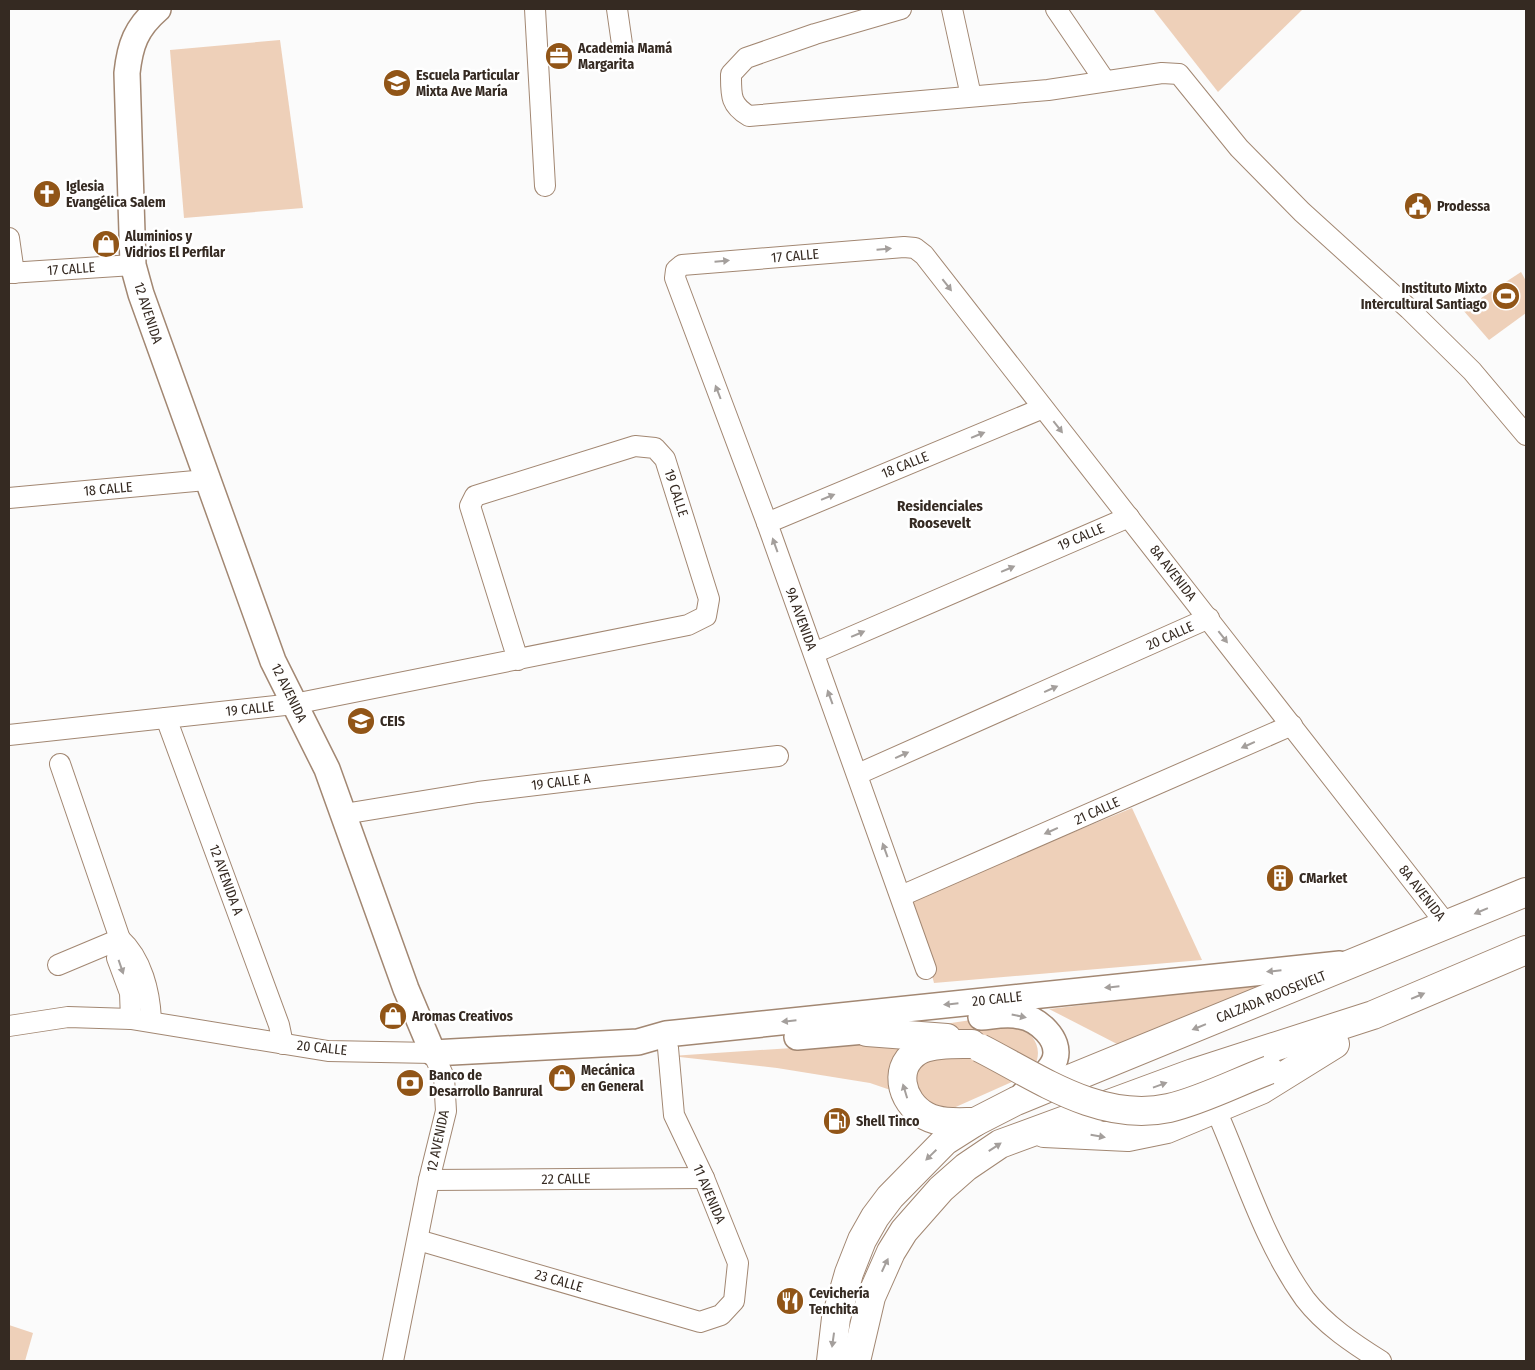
<svg xmlns="http://www.w3.org/2000/svg" width="1535" height="1370" font-family="'Fira Sans Condensed',sans-serif">
  <style>
    .green { fill: #eed0b9 }
    .lines { fill: none; stroke-linecap: round; stroke-linejoin: round }
    .minor-casing { stroke: #a28772; stroke-width: 22 }
    .major-casing { stroke: #a28772; stroke-width: 28 }
    .highway-casing { stroke: #a28772; stroke-width: 30 }
    .minor { stroke: #fff; stroke-width: 20 }
    .major { stroke: #fff; stroke-width: 25 }
    .highway { stroke: #fff; stroke-width: 28 }
    .highway-bridge-casing { stroke: #a28772; stroke-width: 30; stroke-linecap: butt }
    .highway-bridge { stroke: #fff; stroke-width: 28 }
    .oneway { fill: #a49f9c }
    .labels { text-anchor: middle; dominant-baseline: central; stroke-width: 5; stroke-linejoin: round; paint-order: stroke }
    .poi-label { font-size: 14px; font-weight: bold; fill: #352a22; stroke: #fff; text-anchor: start }
    .street-label { font-size: 14px; fill: #352a22; stroke: #fff }
    .neighbourhood-label { font-size: 15px; font-weight: bold; fill: #352a22; stroke: #fff }
  </style>
  <rect width="100%" height="100%" fill="#fbfbfb"/>
  <!-- green -->
  <g class="green">
    <polygon points="1153,9 1303,9 1218,92"/>
    <polygon points="280,40 303,208 184,218 170,50"/>
    <polygon points="1521,272 1526,281 1526,313 1489,340 1463,310"/>
    <polygon points="1132,808 1202,960 934,983 912,899"/>
    <polygon points="1269,983 1121,1046 1049,1009"/>
    <path d="M978,1019C986,1019 997,1018 1005,1021C1029,1028 1046,1044 1034,1068L924,1027Z"/>
    <polygon points="868,1043 971,1057 1014,1081 949,1110 870,1083 777,1068 671,1056"/>
    <polygon points="9,1325 33,1333 25,1361 9,1361"/>
  </g>
  <g class="lines">
    <defs>
      <g id="minor">
        <polyline points="535,9 545,186"/>
        <polyline points="617,9 622,44"/>
        <path d="M901,9L815,34L746,58L731,74C731,95 730,105 749,116L1048,90L1162,73L1179,74L1239,148L1302,212L1409,309L1472,371L1526,435"/>
        <polyline points="952,9 971,96"/>
        <polyline points="1056,9 1105,81"/>
        <polyline points="9,238 14,273"/>
        <polyline points="9,273 133,265"/>
        <polyline points="9,498 206,480"/>
        <polyline points="767,523 1043,408"/>
        <polyline points="814,653 1129,517"/>
        <polyline points="166,718 279,1025 283,1044"/>
        <polyline points="9,735 294,704 688,625 706,616 709,599 665,459 655,448 635,446 475,496 470,506 518,660"/>
        <polyline points="60,764 120,939 117,958 130,993 131,1019"/>
        <polyline points="858,774 1209,618"/>
        <polyline points="344,814 478,792 778,756"/>
        <polyline points="901,896 1292,725"/>
        <path d="M120,939C142,959 150,992 151,1021"/>
        <polyline points="58,965 120,939"/>
        <polyline points="926,969 767,523 675,278 676,270 682,265 904,247 915,248 924,255 1447,925"/>
        <polyline points="9,1026 68,1017 131,1019 328,1051 433,1053 444,1077 446,1111 429,1180 393,1361"/>
        <path d="M1216,1110C1244,1173 1264,1242 1305,1299C1325,1325 1354,1344 1381,1361"/>
        <polyline points="429,1180 704,1178"/>
        <polyline points="418,1240 700,1322 721,1315 734,1301 738,1263 704,1178 674,1115 668,1048"/>
      </g>
      <g id="major">
        <path d="M158,9C136,28 130,45 127,73L133,265L141,294L273,661L327,769L406,989L433,1053L638,1042L666,1034L1340,964"/>
        <path d="M981,1017C994,1016 1007,1013 1020,1016C1038,1019 1061,1039 1055,1059C1051,1072 1034,1084 1024,1094"/>
        <polyline points="797,1037 887,1029"/>
      </g>
      <g id="highway">
        <polyline points="867,1032 947,1038"/>
        <path d="M972,1044C956,1044 937,1043 922,1049C891,1064 900,1102 926,1116C941,1124 959,1122 975,1122"/>
        <polyline points="1044,1133 1128,1137 1167,1129 1261,1090 1335,1044"/>
        <polyline points="831,1361 836,1318 849,1273 862,1240 875,1217 890,1197 945,1141 975,1122 1016,1101 1526,892"/>
        <polyline points="856,1361 871,1297 891,1252 904,1231 941,1189 966,1167 1000,1144 1193,1073 1373,1015 1526,950"/>
      </g>
    </defs>
    <!-- minor casing -->
    <use href="#minor" class="minor-casing"/>
    <!-- major casing -->
    <use href="#major" class="major-casing"/>
    <!-- highway casing -->
    <use href="#highway" class="highway-casing"/>
    <!-- minor -->
    <use href="#minor" class="minor"/>
    <!-- major -->
    <use href="#major" class="major"/>
    <!-- highway -->
    <use href="#highway" class="highway"/>
    <defs>
      <path id="highway-bridge" d="M980,1048C1039,1078 1100,1123 1169,1108C1203,1100 1237,1082 1269,1070"/>
    </defs>
    <!-- highway-bridge casing -->
    <use href="#highway-bridge" class="highway-bridge-casing"/>
    <!-- highway-bridge -->
    <use href="#highway-bridge" class="highway-bridge"/>
  </g>
  <!-- one-way arrows -->
  <defs><path id="oneway-solid" d="M-6-.8H1V-3.2L6.5 0L1 3.2V.8H-6Z" transform="scale(1.25)"/></defs>
  <g class="oneway">
    <use href="#oneway-solid" transform="translate(884 249) rotate(-5)"/>
    <use href="#oneway-solid" transform="translate(722 261) rotate(-5)"/>
    <use href="#oneway-solid" transform="translate(947 285) rotate(52)"/>
    <use href="#oneway-solid" transform="translate(718 392) rotate(-111)"/>
    <use href="#oneway-solid" transform="translate(1058 427) rotate(52)"/>
    <use href="#oneway-solid" transform="translate(978 435) rotate(-22)"/>
    <use href="#oneway-solid" transform="translate(828 497) rotate(-22)"/>
    <use href="#oneway-solid" transform="translate(775 545) rotate(-110)"/>
    <use href="#oneway-solid" transform="translate(1008 569) rotate(-23)"/>
    <use href="#oneway-solid" transform="translate(858 634) rotate(-23)"/>
    <use href="#oneway-solid" transform="translate(1223 637) rotate(52)"/>
    <use href="#oneway-solid" transform="translate(1051 689) rotate(-24)"/>
    <use href="#oneway-solid" transform="translate(830 697) rotate(-110)"/>
    <use href="#oneway-solid" transform="translate(1248 745) rotate(156)"/>
    <use href="#oneway-solid" transform="translate(902 755) rotate(-24)"/>
    <use href="#oneway-solid" transform="translate(1051 831) rotate(156)"/>
    <use href="#oneway-solid" transform="translate(885 850) rotate(-110)"/>
    <use href="#oneway-solid" transform="translate(1481 911) rotate(157)"/>
    <use href="#oneway-solid" transform="translate(121 967) rotate(71)"/>
    <use href="#oneway-solid" transform="translate(1274 971) rotate(174)"/>
    <use href="#oneway-solid" transform="translate(1112 987) rotate(174)"/>
    <use href="#oneway-solid" transform="translate(1418 996) rotate(-23)"/>
    <use href="#oneway-solid" transform="translate(951 1004) rotate(174)"/>
    <use href="#oneway-solid" transform="translate(1019 1016) rotate(12)"/>
    <use href="#oneway-solid" transform="translate(789 1021) rotate(174)"/>
    <use href="#oneway-solid" transform="translate(1199 1027) rotate(158)"/>
    <use href="#oneway-solid" transform="translate(1160 1085) rotate(-20)"/>
    <use href="#oneway-solid" transform="translate(905 1091) rotate(-107)"/>
    <use href="#oneway-solid" transform="translate(1098 1136) rotate(10)"/>
    <use href="#oneway-solid" transform="translate(995 1147) rotate(-33)"/>
    <use href="#oneway-solid" transform="translate(931 1155) rotate(136)"/>
    <use href="#oneway-solid" transform="translate(885 1265) rotate(-65)"/>
    <use href="#oneway-solid" transform="translate(833 1340) rotate(98)"/>
  </g>
  <!-- icons -->
  <defs>
    <symbol id="office-disc" viewBox="-11 -11 22 22"><circle r="9.5" fill="#915517" stroke="#fff"/><path d="M-6-3h4V-5.5h4V-3h4V5H-6ZM-1-4.5V-3h2v-1.5ZM-6 0V1H6V0Z" fill="#fff"/></symbol>
    <symbol id="school-disc" viewBox="-11 -11 22 22"><circle r="9.5" fill="#915517" stroke="#fff"/><path d="M0-5L7-2L0 1L-7-2ZM-4 1L0 2.5L4 1V4Q0 6-4 4Z" fill="#fff"/></symbol>
    <symbol id="church-disc" viewBox="-11 -11 22 22"><circle r="9.5" fill="#915517" stroke="#fff"/><path d="M-1.2-6h2.4v3.5h3.3v2.4h-3.3V6h-2.4V-.1h-3.3v-2.4h3.3Z" fill="#fff"/></symbol>
    <symbol id="civic-disc" viewBox="-11 -11 22 22"><circle r="9.5" fill="#915517" stroke="#fff"/><path d="M-.6-6.5H3V-4.5H.6V-3L4-1V1h2V6H-6V1h2V-1L-.6-3ZM-1.2 2.5V6h2.4V2.5Z" fill="#fff"/></symbol>
    <symbol id="shop-disc" viewBox="-11 -11 22 22"><circle r="9.5" fill="#915517" stroke="#fff"/><path d="M-5-2.5h2.3a2.7 3.5 0 0 1 5.4 0H5L5.5 6h-11ZM-1.5-2.5h3a1.5 2.3 0 0 0-3 0Z" fill="#fff"/></symbol>
    <symbol id="stadium-disc" viewBox="-11 -11 22 22"><circle r="9.5" fill="#915517" stroke="#fff"/><path d="M0-5a6.5 5 0 1 0 0 10a6.5 5 0 1 0 0-10ZM-3.5-1.8h7v3.6h-7Z" fill="#fff"/></symbol>
    <symbol id="building-disc" viewBox="-11 -11 22 22"><circle r="9.5" fill="#915517" stroke="#fff"/><path d="M-4-6H4V6H1V3H-1V6H-4ZM-2.5-4.3h1.7v1.8h-1.7ZM.8-4.3h1.7v1.8H.8ZM-2.5-1h1.7V.8h-1.7ZM.8-1h1.7V.8H.8Z" fill="#fff"/></symbol>
    <symbol id="bank-disc" viewBox="-11 -11 22 22"><circle r="9.5" fill="#915517" stroke="#fff"/><path d="M-6-4H6V4H-6ZM0-2.3a2.3 2.3 0 1 0 0 4.6a2.3 2.3 0 1 0 0-4.6Z" fill="#fff"/></symbol>
    <symbol id="fuel-disc" viewBox="-11 -11 22 22"><circle r="9.5" fill="#915517" stroke="#fff"/><path d="M-5.5-6h7V0h2V4h1.3V-2.5L3-4.5l.8-.8L6-3V5H2.5V1h-1V6h-7ZM-4.2-4.7v3.2H.2V-4.7Z" fill="#fff"/></symbol>
    <symbol id="restaurant-disc" viewBox="-11 -11 22 22"><circle r="9.5" fill="#915517" stroke="#fff"/><path d="M-5-6h1v4h1v-4h1v4h1v-4h1v5L-1.5 .5V6h-2V.5L-5-1ZM5-6V6H3V1.5H1.5Q1.5-4 5-6Z" fill="#fff"/></symbol>
  </defs>
  <g fill-rule="evenodd">
    <use href="#office-disc" x="543" y="40" width="32" height="32"/>
    <use href="#school-disc" x="381" y="67" width="32" height="32"/>
    <use href="#church-disc" x="31" y="178" width="32" height="32"/>
    <use href="#civic-disc" x="1402" y="190" width="32" height="32"/>
    <use href="#shop-disc" x="90" y="228" width="32" height="32"/>
    <use href="#stadium-disc" x="1490" y="280" width="32" height="32"/>
    <use href="#school-disc" x="345" y="705" width="32" height="32"/>
    <use href="#building-disc" x="1264" y="862" width="32" height="32"/>
    <use href="#shop-disc" x="377" y="1000" width="32" height="32"/>
    <use href="#shop-disc" x="546" y="1062" width="32" height="32"/>
    <use href="#bank-disc" x="394" y="1067" width="32" height="32"/>
    <use href="#fuel-disc" x="821" y="1105" width="32" height="32"/>
    <use href="#restaurant-disc" x="774" y="1285" width="32" height="32"/>
  </g>
  <g class="labels">
    <!-- poi labels -->
    <g class="poi-label">
      <text x="578" y="48">Academia Mamá<tspan x="578" dy="16">Margarita</tspan></text>
      <text x="416" y="75">Escuela Particular<tspan x="416" dy="16">Mixta Ave María</tspan></text>
      <text x="66" y="186">Iglesia<tspan x="66" dy="16">Evangélica Salem</tspan></text>
      <text x="1437" y="206">Prodessa</text>
      <text x="125" y="236">Aluminios y<tspan x="125" dy="16">Vidrios El Perfilar</tspan></text>
      <text x="1487" y="288" text-anchor="end">Instituto Mixto<tspan x="1487" dy="16">Intercultural Santiago</tspan></text>
      <text x="380" y="721">CEIS</text>
      <text x="1299" y="878">CMarket</text>
      <text x="412" y="1016">Aromas Creativos</text>
      <text x="581" y="1070">Mecánica<tspan x="581" dy="16">en General</tspan></text>
      <text x="429" y="1075">Banco de<tspan x="429" dy="16">Desarrollo Banrural</tspan></text>
      <text x="856" y="1121">Shell Tinco</text>
      <text x="809" y="1293">Cevichería<tspan x="809" dy="16">Tenchita</tspan></text>
    </g>
    <!-- street labels -->
    <g class="street-label">
      <text transform="translate(795 256) rotate(-5)">17 CALLE</text>
      <text transform="translate(71 269) rotate(-4)">17 CALLE</text>
      <text transform="translate(148 313) rotate(72)">12 AVENIDA</text>
      <text transform="translate(905 465) rotate(-22)">18 CALLE</text>
      <text transform="translate(108 489) rotate(-5)">18 CALLE</text>
      <text transform="translate(676 493) rotate(72)">19 CALLE</text>
      <text transform="translate(1081 537) rotate(-23)">19 CALLE</text>
      <text transform="translate(1173 573) rotate(52)">8A AVENIDA</text>
      <text transform="translate(801 619) rotate(70)">9A AVENIDA</text>
      <text transform="translate(1170 636) rotate(-24)">20 CALLE</text>
      <text transform="translate(289 693) rotate(64)">12 AVENIDA</text>
      <text transform="translate(250 709) rotate(-6)">19 CALLE</text>
      <text transform="translate(561 782) rotate(-7)">19 CALLE A</text>
      <text transform="translate(1097 811) rotate(-24)">21 CALLE</text>
      <text transform="translate(226 880) rotate(70)">12 AVENIDA A</text>
      <text transform="translate(1422 893) rotate(52)">8A AVENIDA</text>
      <text transform="translate(1271 997) rotate(-22)">CALZADA ROOSEVELT</text>
      <text transform="translate(997 999) rotate(-6)">20 CALLE</text>
      <text transform="translate(322 1048) rotate(6)">20 CALLE</text>
      <text transform="translate(438 1141) rotate(-78)">12 AVENIDA</text>
      <text transform="translate(566 1179) rotate(-1)">22 CALLE</text>
      <text transform="translate(709 1194) rotate(67)">11 AVENIDA</text>
      <text transform="translate(559 1281) rotate(16)">23 CALLE</text>
    </g>
    <!-- neighbourhood labels -->
    <g class="neighbourhood-label">
      <text x="940" y="506">Residenciales<tspan x="940" dy="17">Roosevelt</tspan></text>
    </g>
  </g>
  <!-- border -->
  <rect width="1535" height="1370" fill="none" stroke="#352a22" stroke-width="20"/>
</svg>
